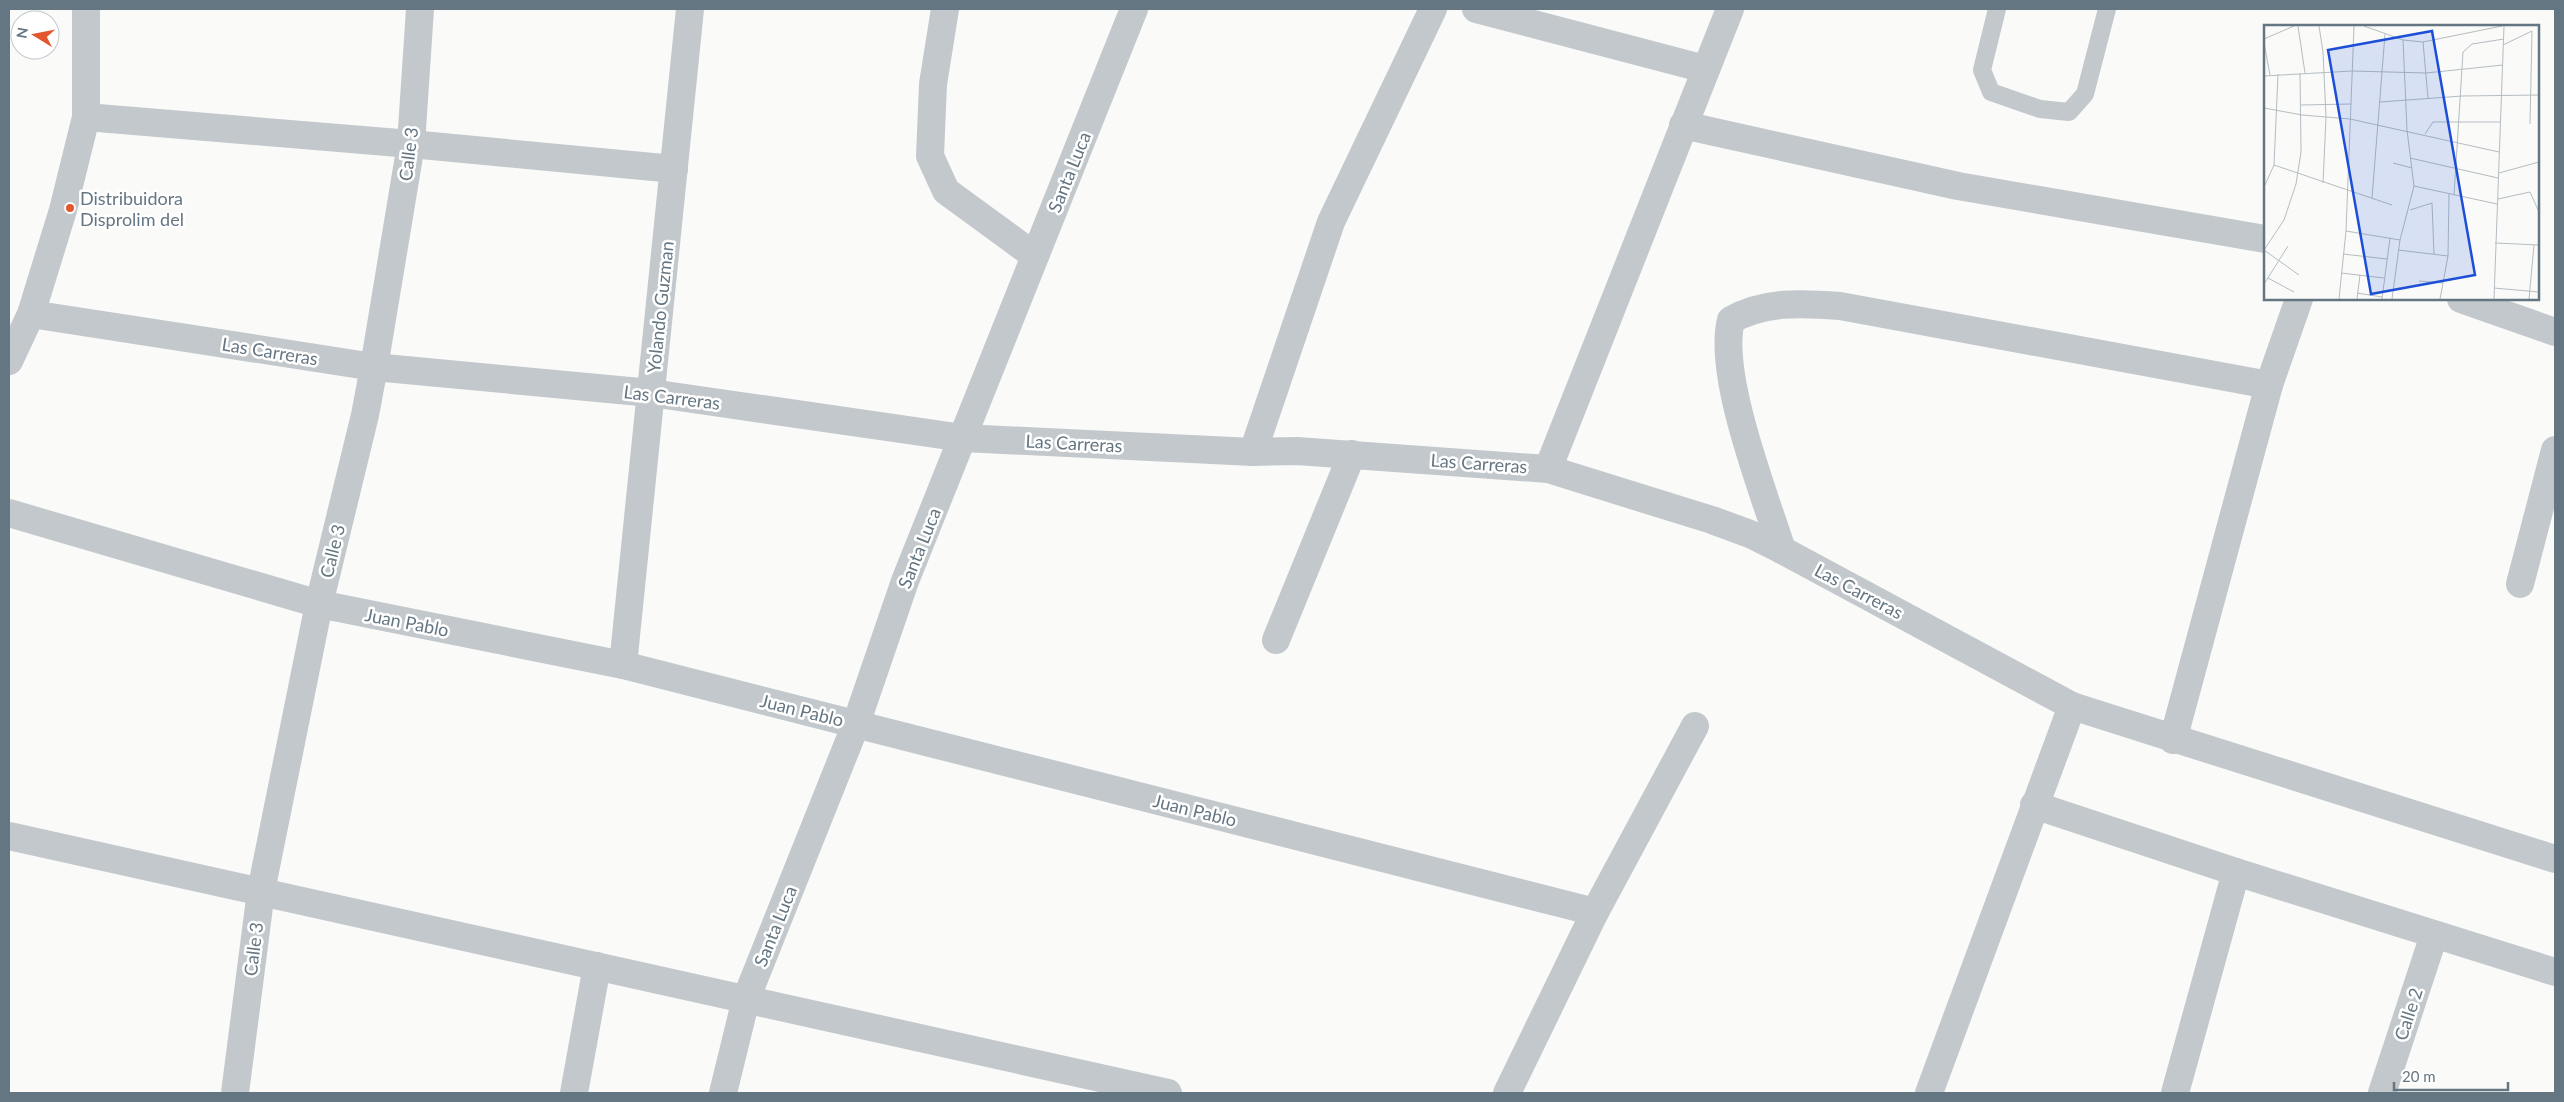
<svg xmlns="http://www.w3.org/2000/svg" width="2564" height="1102" font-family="Lato,sans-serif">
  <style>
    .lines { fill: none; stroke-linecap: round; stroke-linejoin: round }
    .service { stroke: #c3c8cc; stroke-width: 18 }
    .minor { stroke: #c3c8cc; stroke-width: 28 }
    .poi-dot { fill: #e4572e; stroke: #fff; stroke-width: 2 }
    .labels { text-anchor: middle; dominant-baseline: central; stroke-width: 5; stroke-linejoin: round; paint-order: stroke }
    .street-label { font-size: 18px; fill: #657683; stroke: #fff }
    .poi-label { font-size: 18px; fill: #657683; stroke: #fff; text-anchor: start }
    .inset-road { fill: none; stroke: #b5bdc2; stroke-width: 1 }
    .view { fill: #1d4ed8; fill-opacity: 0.15; stroke: #1d4ed8; stroke-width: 2.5 }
    .inset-edge { fill: none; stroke: #657683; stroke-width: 2.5 }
  </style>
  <rect width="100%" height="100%" fill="#fafaf8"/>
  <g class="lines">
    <!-- service -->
    <polyline class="service" points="1997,9 1982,70 1991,92 2040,109 2069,112 2085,94 2107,9"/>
    <!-- minor -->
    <g class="minor">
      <polyline points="945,9 933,84 930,156 946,191 1035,256"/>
      <polyline points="1476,9 1705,69"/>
      <polyline points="86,117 411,144 674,169"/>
      <polyline points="1683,125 1958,186 2265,239"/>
      <polyline points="2461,299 2555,332"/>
      <polyline points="31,314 374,367 651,393 963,438 1253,452 1297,451 1548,469 1712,520 1750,534 1782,550 2072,706 2555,859"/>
      <polyline points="9,361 31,314 63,210 86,117 86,9"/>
      <polyline points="1253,452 1331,222 1433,9"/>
      <polyline points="1548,469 1730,9"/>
      <polyline points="9,513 319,604 623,665 1595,912"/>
      <path d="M1782,550C1764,493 1717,375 1731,320C1765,301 1802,303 1840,306L2269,385"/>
      <polyline points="2520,584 2555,450"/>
      <polyline points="1276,640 1352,454"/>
      <polyline points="623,665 690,9"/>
      <polyline points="2173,740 2269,385 2299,299"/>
      <polyline points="2034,805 2236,872 2555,972"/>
      <polyline points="9,836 1168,1093"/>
      <polyline points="235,1093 261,891 319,604 365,415 374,367 411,144 420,9"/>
      <polyline points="574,1093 597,966"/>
      <polyline points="723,1093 746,999 856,724 905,581 1134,9"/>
      <polyline points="1507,1093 1595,912 1695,726"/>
      <polyline points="1929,1093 2072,706"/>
      <polyline points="2175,1093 2236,872"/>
      <polyline points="2382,1093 2434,935"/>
    </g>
  </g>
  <!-- markers -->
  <circle class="poi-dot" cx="70" cy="208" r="5"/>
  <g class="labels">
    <!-- street labels -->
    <g class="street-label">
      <text transform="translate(408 154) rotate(-83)">Calle 3</text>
      <text transform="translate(1069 172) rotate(-68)">Santa Luca</text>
      <text transform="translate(660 307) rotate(-84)">Yolando Guzman</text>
      <text transform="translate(270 351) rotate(9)">Las Carreras</text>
      <text transform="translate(672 397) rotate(7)">Las Carreras</text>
      <text transform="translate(1074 443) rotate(3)">Las Carreras</text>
      <text transform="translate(1479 463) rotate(4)">Las Carreras</text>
      <text transform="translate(919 548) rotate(-68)">Santa Luca</text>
      <text transform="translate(332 551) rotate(-76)">Calle 3</text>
      <text transform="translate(1859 591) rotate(28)">Las Carreras</text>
      <text transform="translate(407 622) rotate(11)">Juan Pablo</text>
      <text transform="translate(802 710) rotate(14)">Juan Pablo</text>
      <text transform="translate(1195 810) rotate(14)">Juan Pablo</text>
      <text transform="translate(775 926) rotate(-68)">Santa Luca</text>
      <text transform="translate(253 949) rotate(-83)">Calle 3</text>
      <text transform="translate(2408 1014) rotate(-72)">Calle 2</text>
    </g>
    <!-- poi labels -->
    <g class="poi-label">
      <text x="80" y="198">Distribuidora<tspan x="80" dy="21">Disprolim del</tspan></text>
    </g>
  </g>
  <!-- overview -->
  <g transform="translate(2264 25)">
    <rect width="275" height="275" fill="#fafaf8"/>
    <path class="inset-road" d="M34,1L41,48M55,1L59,27L62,92L59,158M100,1L139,15L159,17L238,1M0,14L30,1M159,17L164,73M0,18L6,50M239,20L268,6L266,99M0,51L88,46L162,48L239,40M116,77L198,71L275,70M37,80L87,79M0,83L38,90L86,94L235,127M161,109L169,97H236M146,133L234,153M129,138L148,143M10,140L128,180M235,148L275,137M150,161L233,179M0,162L10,140L14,49M190,170L199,27L208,19L240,14M108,173L121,9M234,174L266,167L275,187M146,185L168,178L170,229M82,206L136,215M231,218L275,220M0,225L20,195L32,159L37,127L36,48M0,225L35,250M134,225L184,231M79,229L123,234M77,248L120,253M4,253L30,267M155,256L179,258M0,259L24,221M230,263L275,267M93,268L118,272M75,274L82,206L90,1M93,274L96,250M118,274L126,213M128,274L136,215L150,161L143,105L139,15M176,274L184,231L185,168M230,274L240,1M265,274L270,220"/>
    <path class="view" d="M168,6L211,250L107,269L64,25Z"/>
    <rect width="275" height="275" class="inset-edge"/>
  </g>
  <!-- border -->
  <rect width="2564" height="1102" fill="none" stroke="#657683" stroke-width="20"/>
  <!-- north arrow -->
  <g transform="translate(35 35) rotate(280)"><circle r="24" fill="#ffffff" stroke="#c1c8cd"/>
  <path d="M0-4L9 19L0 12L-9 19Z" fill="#e4572e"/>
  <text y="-8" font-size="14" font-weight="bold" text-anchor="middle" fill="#657683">N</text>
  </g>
  <!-- scale -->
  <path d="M2394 1082v8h114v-8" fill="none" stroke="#657683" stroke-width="2.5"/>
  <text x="2402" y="1082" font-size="15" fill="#657683" stroke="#ffffff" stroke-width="4" paint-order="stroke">20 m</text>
</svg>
